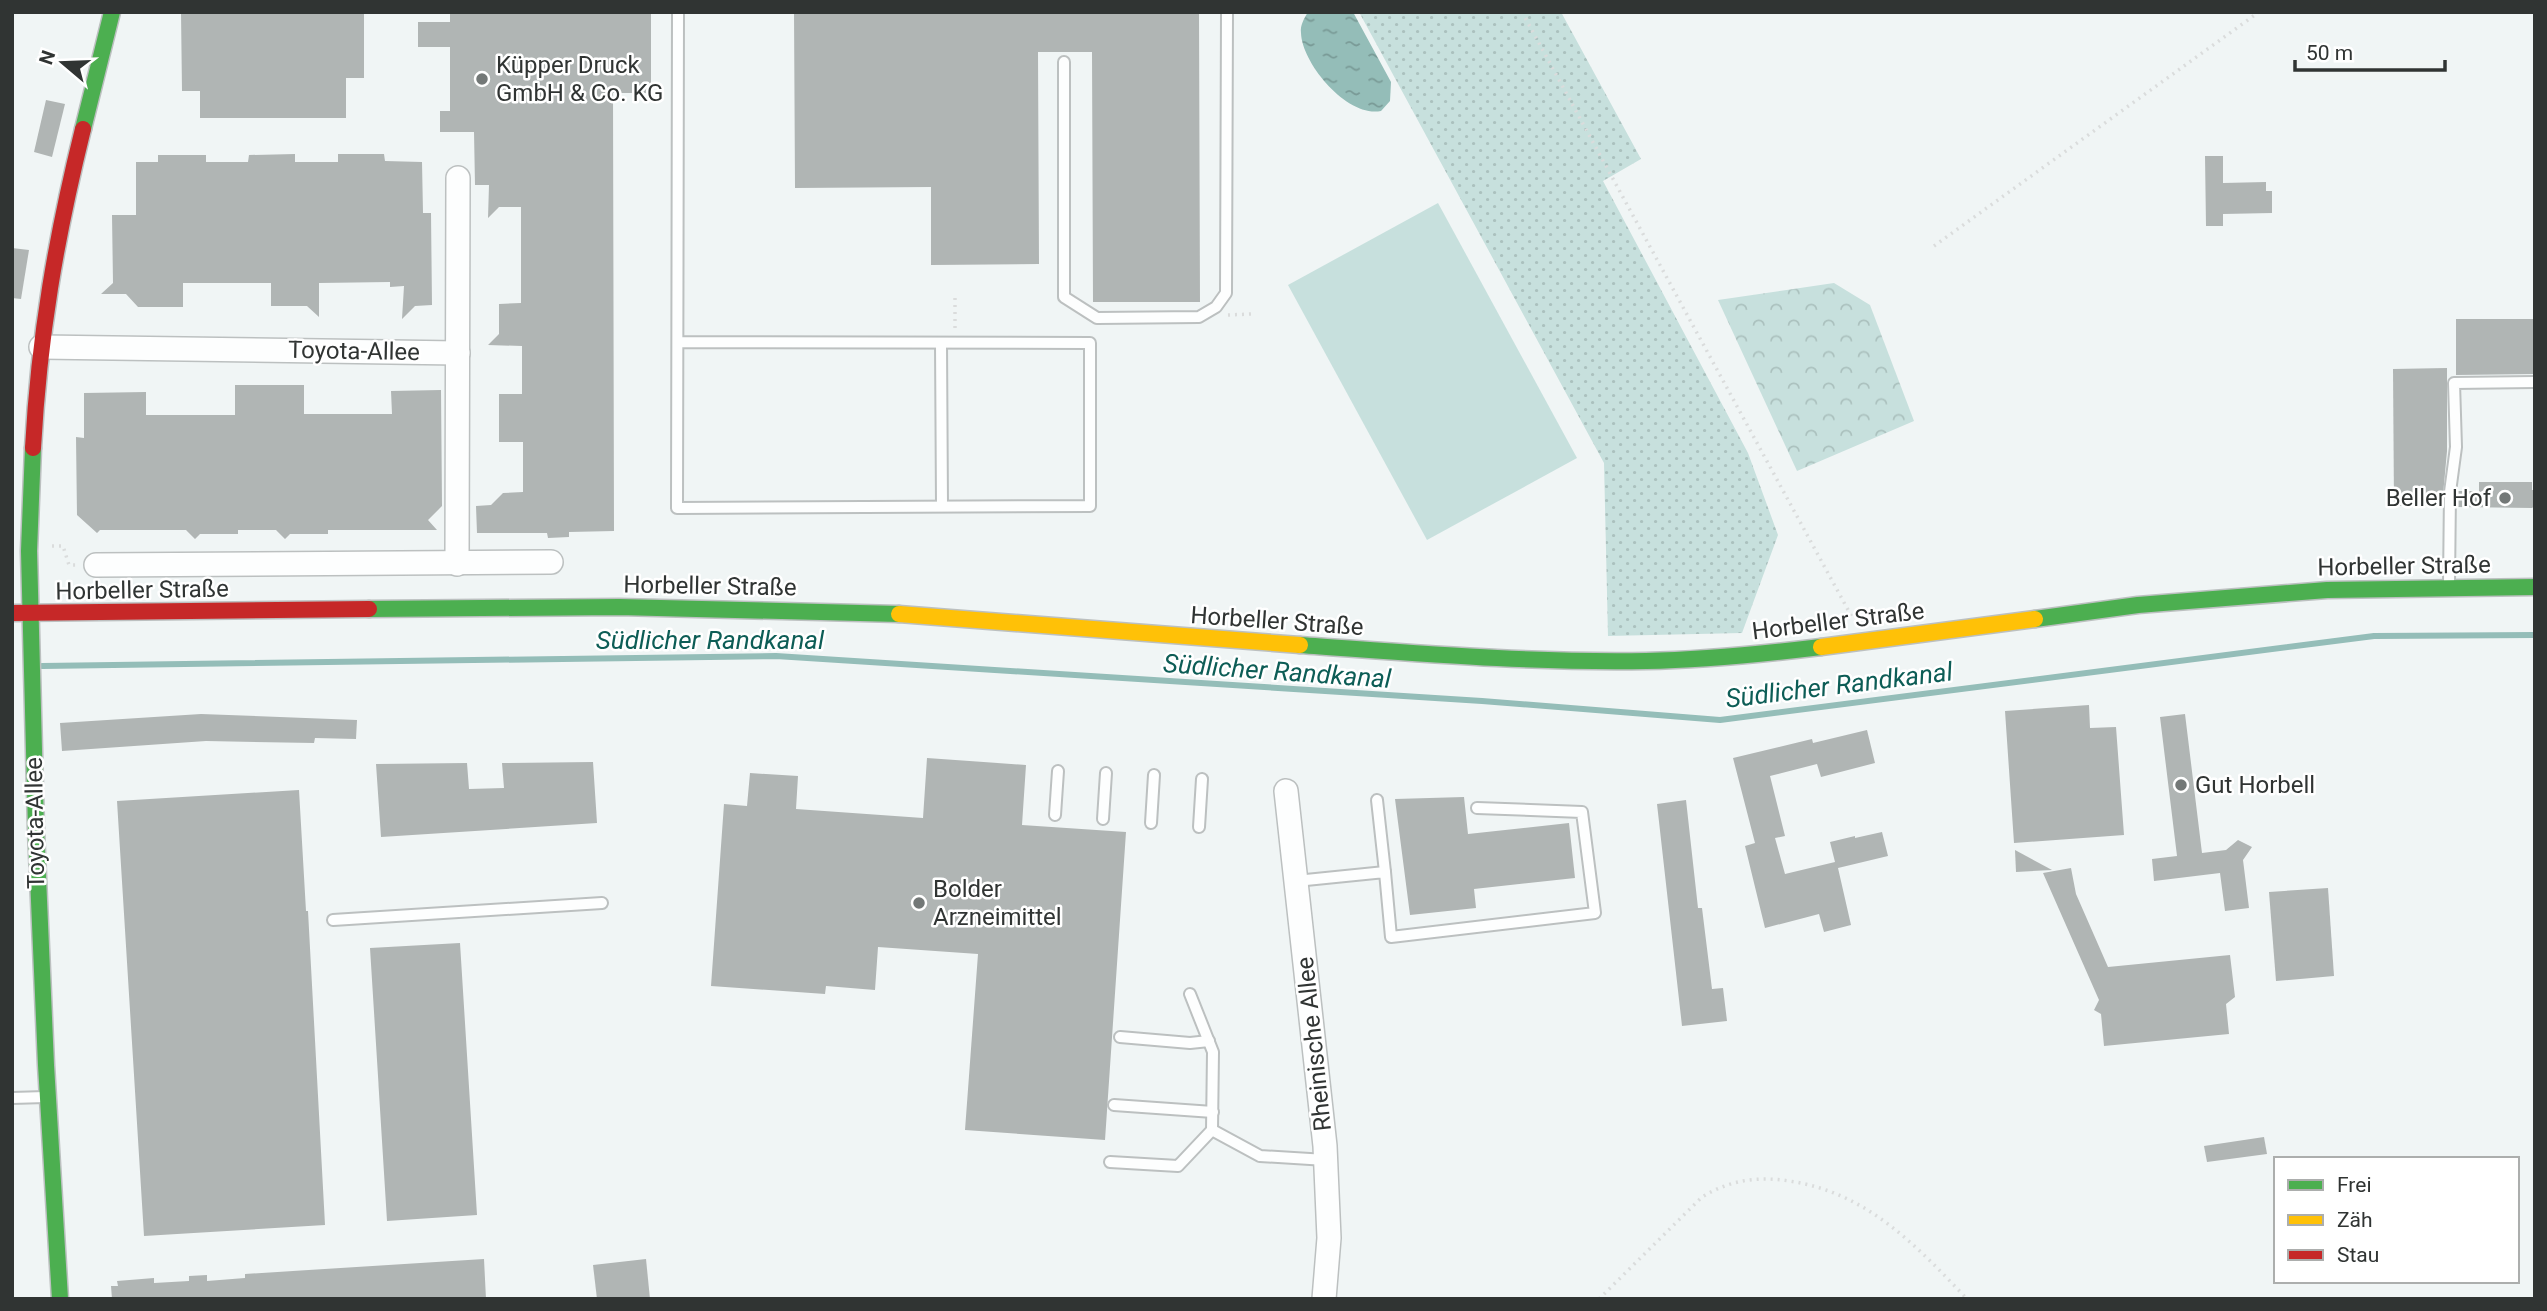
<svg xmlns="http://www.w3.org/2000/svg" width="2547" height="1311" font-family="Roboto,sans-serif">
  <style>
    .grass { fill: url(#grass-dots) }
    .forest { fill: url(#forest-crowns) }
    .pitch { fill: #c7e0dd }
    .water { fill: url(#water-ripples) }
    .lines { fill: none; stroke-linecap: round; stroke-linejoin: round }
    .stream { stroke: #94bdb8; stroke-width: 6 }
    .building { fill: #b0b5b4 }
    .lane-casing { stroke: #bcc0c0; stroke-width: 14 }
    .street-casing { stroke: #bcc0c0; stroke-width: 26 }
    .fast-casing { stroke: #bcc0c0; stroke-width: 19 }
    .slow-casing { stroke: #bcc0c0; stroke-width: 19 }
    .jam-casing { stroke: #bcc0c0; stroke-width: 19 }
    .path { stroke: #dadcdc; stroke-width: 3.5; stroke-dasharray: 2 5; stroke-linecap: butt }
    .lane { stroke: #fdfefe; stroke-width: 10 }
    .street { stroke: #fdfefe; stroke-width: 23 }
    .fast { stroke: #4caf50; stroke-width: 16 }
    .slow { stroke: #ffc107; stroke-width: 16 }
    .jam { stroke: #c62828; stroke-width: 16 }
    .poi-dot { fill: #737877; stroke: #fff; stroke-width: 2.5 }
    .labels { text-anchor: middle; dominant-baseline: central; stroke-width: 5; stroke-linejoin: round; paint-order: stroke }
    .poi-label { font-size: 24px; fill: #303433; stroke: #fff; text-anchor: start }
    .street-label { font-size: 24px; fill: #303433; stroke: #fff }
    .water-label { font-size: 26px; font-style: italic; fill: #0d5d56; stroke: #fff }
  </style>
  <defs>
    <pattern id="grass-dots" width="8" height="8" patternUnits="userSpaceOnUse" patternTransform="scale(1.75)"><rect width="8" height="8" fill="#c7e0dd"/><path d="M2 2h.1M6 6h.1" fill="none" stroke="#abc1be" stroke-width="1.8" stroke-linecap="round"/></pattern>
    <pattern id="forest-crowns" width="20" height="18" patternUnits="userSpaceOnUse" patternTransform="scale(1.75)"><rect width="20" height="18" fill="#c7e0dd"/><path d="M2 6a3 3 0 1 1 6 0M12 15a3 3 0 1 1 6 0" fill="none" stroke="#abc1be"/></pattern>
    <pattern id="water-ripples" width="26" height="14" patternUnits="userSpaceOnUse" patternTransform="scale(1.75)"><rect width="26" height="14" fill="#94bdb8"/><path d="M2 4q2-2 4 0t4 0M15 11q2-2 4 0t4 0" fill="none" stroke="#799a96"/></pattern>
  </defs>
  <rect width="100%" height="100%" fill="#f0f5f5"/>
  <!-- grass -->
  <polygon class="grass" points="1359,12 1561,12 1641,159 1603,181 1748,453 1778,535 1742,633 1608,636 1604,463"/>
  <!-- forest -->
  <polygon class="forest" points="1834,283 1870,305 1914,421 1797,471 1718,300"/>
  <!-- pitch -->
  <polygon class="pitch" points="1438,203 1577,458 1427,540 1288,285"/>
  <!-- water -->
  <path class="water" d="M1308,12H1353L1391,82L1390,101L1381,111C1348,118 1302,64 1301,33C1300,25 1304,19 1308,12Z"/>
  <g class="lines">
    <!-- stream -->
    <polyline class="stream" points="42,666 776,656 1482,701 1720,720 2374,636 2535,635"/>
  </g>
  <!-- building -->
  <g class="building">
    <polygon points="181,12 364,12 364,78 346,78 346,118 200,118 200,91 182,91"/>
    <polygon points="450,12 651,12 651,93 613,93 614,531 569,532 569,537 548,538 547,533 477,533 476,506 491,505 503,493 523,492 523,442 499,442 499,394 522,394 522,346 488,345 499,334 499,304 521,303 521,207 499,207 488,218 489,185 475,185 474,132 440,132 440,111 450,111 450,47 418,47 418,22 450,22"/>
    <polygon points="794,12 1199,12 1200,302 1093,302 1092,52 1038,52 1039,264 931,265 931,187 795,188"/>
    <polygon points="46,100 65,104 52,157 34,152"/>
    <polygon points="295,154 295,162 338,162 338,154 384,154 385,161 422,162 423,213 431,213 432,305 415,306 402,319 404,286 390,287 390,282 319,283 319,317 307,306 271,306 271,283 183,283 183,307 138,307 126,294 101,294 113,283 112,215 136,215 136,162 158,162 158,155 206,155 206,162 248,162 249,155"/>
    <polygon points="2205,156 2223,156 2223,183 2266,182 2266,191 2272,191 2272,213 2223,214 2223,226 2206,226"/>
    <polygon points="12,248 29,250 21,299 12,298"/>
    <polygon points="2456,319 2535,319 2535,374 2456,375"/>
    <polygon points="2447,368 2447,451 2442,506 2394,506 2393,369"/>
    <polygon points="235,385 304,385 304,414 392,414 391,391 441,390 442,506 428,520 437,530 328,530 328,534 290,534 285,539 276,530 238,530 238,534 200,534 195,539 186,530 100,530 97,533 77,515 76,437 84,438 84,393 146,392 146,415 235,415"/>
    <polygon points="2479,482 2532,482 2532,490 2535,490 2535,506 2532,508 2458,507 2458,491 2479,491"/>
    <polygon points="2089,705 2090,728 2116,727 2124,835 2014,843 2005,711"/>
    <polygon points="201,714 357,720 356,739 315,738 314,743 206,741 62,751 60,723"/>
    <polygon points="2185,714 2202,853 2226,850 2238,840 2252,847 2243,860 2249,908 2225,911 2220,873 2154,881 2152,859 2177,856 2160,717"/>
    <polygon points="1867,730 1875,763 1821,777 1817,764 1770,776 1785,836 1775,838 1785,874 1835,862 1830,842 1855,836 1855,838 1882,832 1888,856 1838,868 1851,925 1824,932 1819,914 1765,928 1745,846 1755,843 1733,758 1812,739 1813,743"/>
    <polygon points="927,758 1026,765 1022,825 1126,832 1105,1140 965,1130 978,954 878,947 875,990 826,986 825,994 711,986 724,804 747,806 750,773 798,776 796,809 923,818"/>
    <polygon points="593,762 597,823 381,837 376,764 467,763 469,789 504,788 502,763"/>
    <polygon points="299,790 306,911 308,911 325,1225 144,1236 117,801"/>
    <polygon points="1464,797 1468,834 1569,823 1575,878 1474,889 1476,908 1410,915 1395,799"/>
    <polygon points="1686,800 1698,908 1702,908 1712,989 1723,988 1727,1021 1682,1026 1657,804"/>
    <polygon points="2015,850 2052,870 2016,872"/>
    <polygon points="2071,868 2076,894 2108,967 2230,955 2235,997 2226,1004 2229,1034 2104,1046 2101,1014 2094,1010 2099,1000 2043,873"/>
    <polygon points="2328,888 2334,976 2276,981 2269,892"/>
    <polygon points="460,943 477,1215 387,1221 370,948"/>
    <polygon points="2264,1137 2267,1154 2207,1162 2204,1146"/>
    <polygon points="484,1259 486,1299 246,1299 246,1297 112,1299 111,1286 118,1286 117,1281 154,1278 154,1283 189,1281 189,1276 207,1275 207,1281 245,1278 245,1274"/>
    <polygon points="646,1259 650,1299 597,1299 593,1265"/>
  </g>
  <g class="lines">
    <defs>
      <g id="lane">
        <polyline points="1064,62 1064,297 1097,318 1199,317 1216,307 1226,293 1227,12"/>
        <polyline points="678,342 1090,343 1090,506 677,508 678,12"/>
        <polyline points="941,343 942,506"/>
        <polyline points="2449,584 2450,492 2456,447 2454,383 2535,382"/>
        <polyline points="1377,800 1385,872"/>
        <polyline points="1055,815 1058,771"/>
        <polyline points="1103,819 1106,773"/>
        <polyline points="1151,823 1154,775"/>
        <polyline points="1199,827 1202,779"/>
        <polyline points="1296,881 1385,872 1391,937 1595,913 1582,812 1477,808"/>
        <polyline points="333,920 602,903"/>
        <polyline points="1120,1037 1190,1043 1209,1041"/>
        <polyline points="12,1098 45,1097"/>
        <polyline points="1114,1105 1213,1112"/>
        <polyline points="1212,1130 1260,1156 1326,1160"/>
        <polyline points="1110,1162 1178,1166 1212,1130 1213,1052 1190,994"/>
      </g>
      <g id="street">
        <polyline points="41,347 458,353"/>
        <polyline points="457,564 458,178"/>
        <polyline points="96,565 551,562"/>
        <polyline points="1286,791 1325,1146 1329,1238 1324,1299"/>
      </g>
      <g id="fast">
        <polyline points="83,129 112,12"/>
        <polyline points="33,448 29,551 36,830 46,1065 60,1299"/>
        <polyline points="369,609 619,607 899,614"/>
        <polyline points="2035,619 2138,605 2327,590 2535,587"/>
        <path d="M1300,645C1415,653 1530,663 1646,661C1704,660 1763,654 1821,647"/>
      </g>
      <g id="slow">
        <polyline points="899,614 1300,645"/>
        <polyline points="1821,647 2035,619"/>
      </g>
      <g id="jam">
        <path d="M33,448C39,336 56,238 83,129"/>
        <polyline points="12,613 369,609"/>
      </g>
    </defs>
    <!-- lane casing -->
    <use href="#lane" class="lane-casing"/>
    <!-- street casing -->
    <use href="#street" class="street-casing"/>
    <!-- fast casing -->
    <use href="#fast" class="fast-casing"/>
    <!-- slow casing -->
    <use href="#slow" class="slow-casing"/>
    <!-- jam casing -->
    <use href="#jam" class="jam-casing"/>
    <!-- path -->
    <g class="path">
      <polyline points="1522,12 1853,619"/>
      <polyline points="1934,246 2259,12"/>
      <polyline points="1228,315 1251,314"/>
      <polyline points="955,328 955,295"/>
      <polyline points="52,546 63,546 69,565 76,565"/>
      <path d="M1599,1299L1702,1197C1730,1180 1757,1176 1789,1181C1866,1192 1916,1245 1967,1299"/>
    </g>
    <!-- lane -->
    <use href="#lane" class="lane"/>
    <!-- street -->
    <use href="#street" class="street"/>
    <!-- fast -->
    <use href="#fast" class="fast"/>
    <!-- slow -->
    <use href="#slow" class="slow"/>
    <!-- jam -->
    <use href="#jam" class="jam"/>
  </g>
  <!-- markers -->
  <g class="poi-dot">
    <circle cx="482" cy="79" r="7"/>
    <circle cx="2505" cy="498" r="7"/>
    <circle cx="2181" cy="785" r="7"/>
    <circle cx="919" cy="903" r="7"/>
  </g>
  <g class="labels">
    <!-- poi labels -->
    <g class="poi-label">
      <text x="496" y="65">Küpper Druck<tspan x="496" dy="28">GmbH &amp; Co. KG</tspan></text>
      <text x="2491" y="498" text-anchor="end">Beller Hof</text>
      <text x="2195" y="785">Gut Horbell</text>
      <text x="933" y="889">Bolder<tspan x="933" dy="28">Arzneimittel</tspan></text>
    </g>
    <!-- street labels -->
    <g class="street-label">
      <text transform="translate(354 351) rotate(1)">Toyota-Allee</text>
      <text transform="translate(2404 566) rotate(-1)">Horbeller Straße</text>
      <text transform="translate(710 586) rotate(1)">Horbeller Straße</text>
      <text transform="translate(142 590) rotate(-1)">Horbeller Straße</text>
      <text transform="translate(1277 621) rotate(4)">Horbeller Straße</text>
      <text transform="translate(1838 621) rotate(-7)">Horbeller Straße</text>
      <text transform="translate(35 823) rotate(-91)">Toyota-Allee</text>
      <text transform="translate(1314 1044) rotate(-96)">Rheinische Allee</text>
    </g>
    <!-- water labels -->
    <g class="water-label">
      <text x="710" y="640">Südlicher Randkanal</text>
      <text transform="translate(1277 671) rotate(4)">Südlicher Randkanal</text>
      <text transform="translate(1839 685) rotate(-7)">Südlicher Randkanal</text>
    </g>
  </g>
  <!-- border -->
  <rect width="2547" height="1311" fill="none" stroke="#303433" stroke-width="28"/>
  <!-- legend -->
  <rect x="2274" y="1157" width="245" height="126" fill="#ffffff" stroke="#acaead" stroke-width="2"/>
  <rect x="2288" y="1180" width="35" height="10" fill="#4caf50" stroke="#acaead" stroke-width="2"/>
  <text x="2337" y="1192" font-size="21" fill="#303433">Frei</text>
  <rect x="2288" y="1215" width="35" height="10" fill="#ffc107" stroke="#acaead" stroke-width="2"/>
  <text x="2337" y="1227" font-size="21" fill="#303433">Zäh</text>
  <rect x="2288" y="1250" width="35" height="10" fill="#c62828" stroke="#acaead" stroke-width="2"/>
  <text x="2337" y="1262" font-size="21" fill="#303433">Stau</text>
  <!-- north arrow -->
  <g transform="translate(63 63) rotate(289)" stroke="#ffffff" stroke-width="5" paint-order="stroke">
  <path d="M0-5L12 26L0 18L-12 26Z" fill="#303433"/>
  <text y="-10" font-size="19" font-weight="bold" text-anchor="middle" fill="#303433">N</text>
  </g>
  <!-- scale -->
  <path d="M2295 60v10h150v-10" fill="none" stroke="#303433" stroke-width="3.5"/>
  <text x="2306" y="60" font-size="21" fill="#303433" stroke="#ffffff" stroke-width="5" paint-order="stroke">50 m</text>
</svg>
